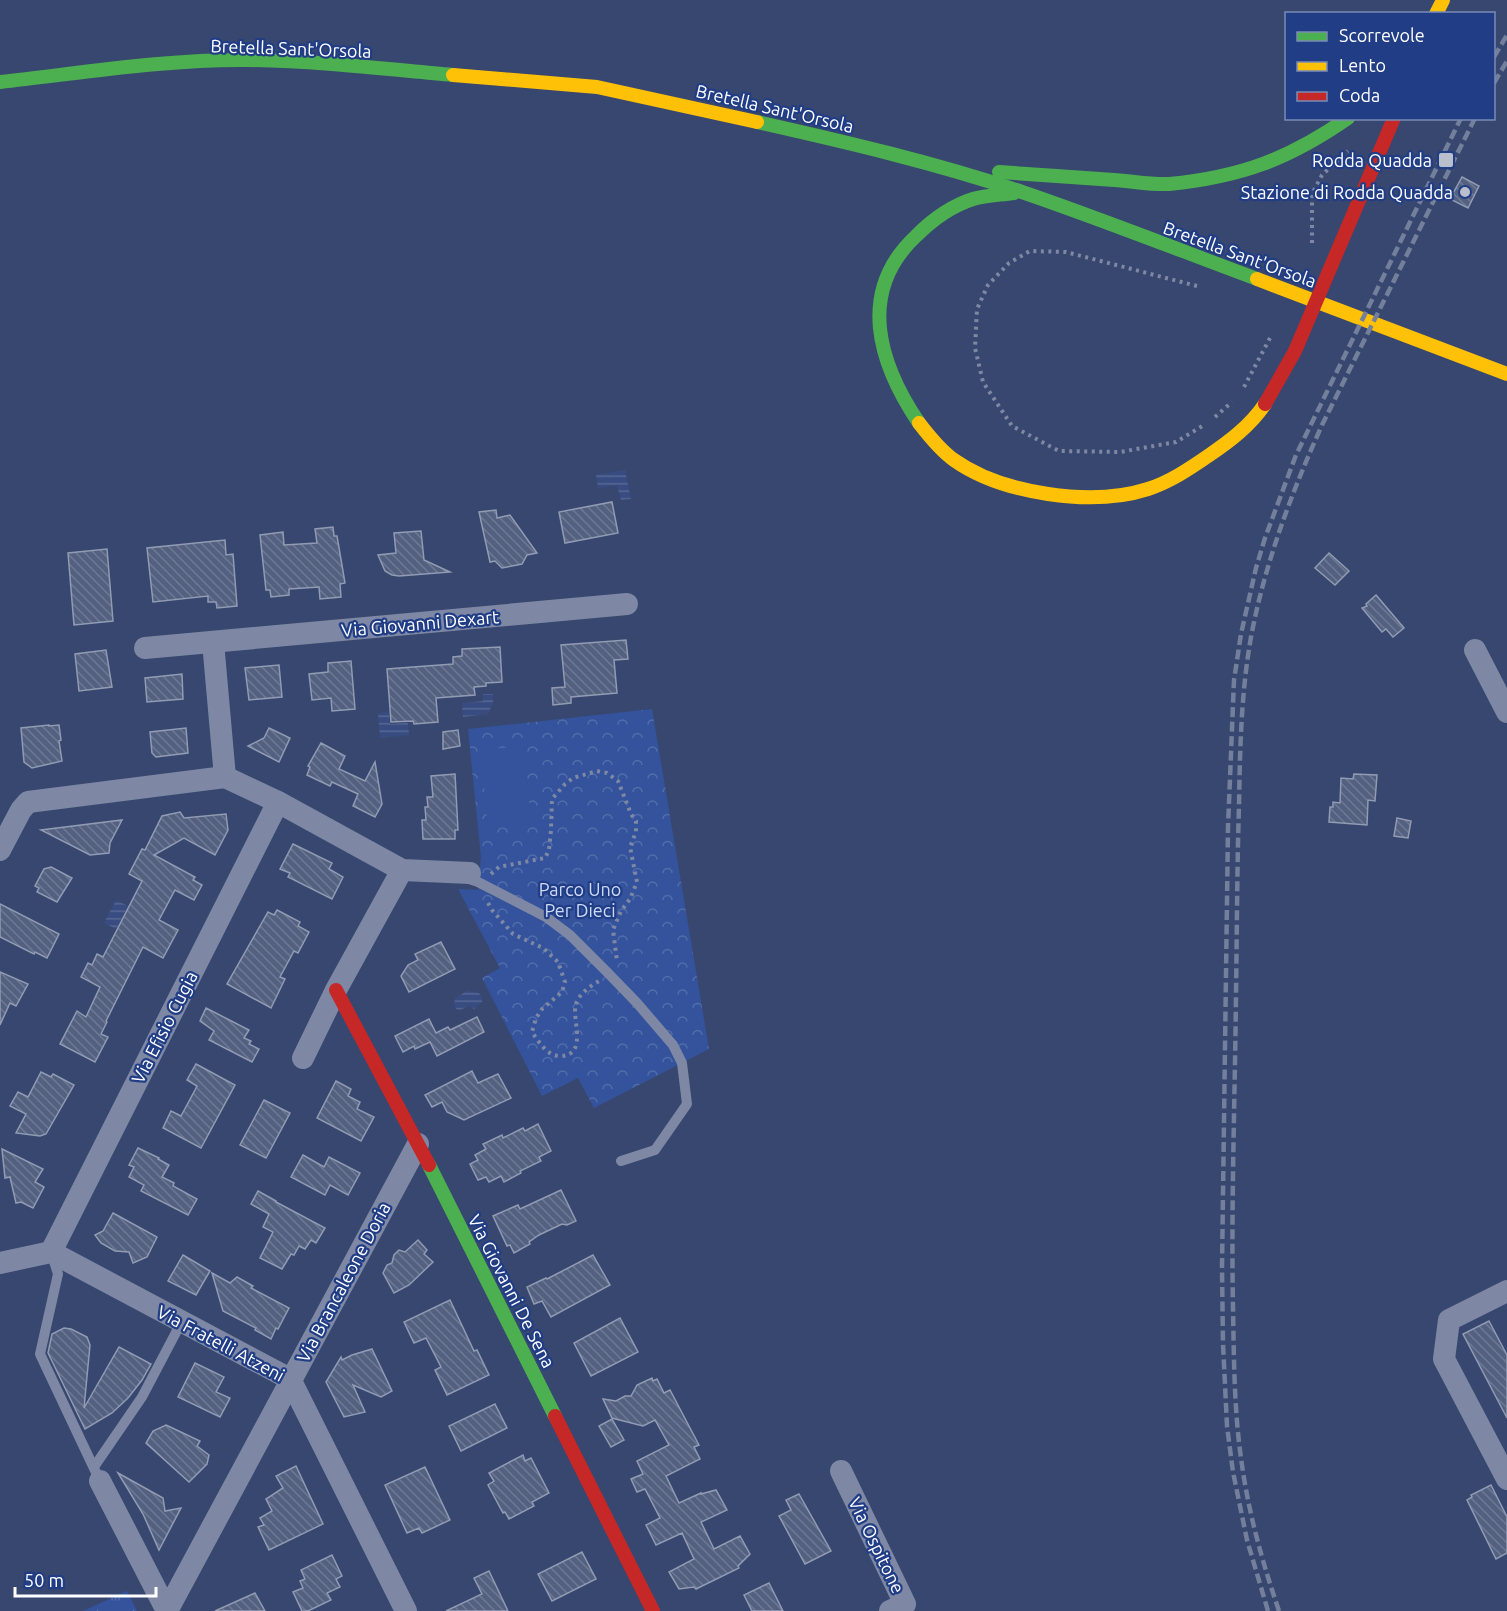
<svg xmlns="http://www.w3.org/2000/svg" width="1507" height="1611" font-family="Ubuntu,sans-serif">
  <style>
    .grass { fill: url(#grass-tufts) }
    .forest { fill: url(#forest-crowns) }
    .pitch { fill: #34539c }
    .water { fill: url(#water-rules) }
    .building { fill: url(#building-back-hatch); stroke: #919bb3; stroke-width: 1.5 }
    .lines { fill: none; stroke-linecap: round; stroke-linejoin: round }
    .path { stroke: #7e88a5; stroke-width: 4; stroke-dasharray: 3 4.5; stroke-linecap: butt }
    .lane { stroke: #7e88a5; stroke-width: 10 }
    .street { stroke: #7e88a5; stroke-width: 22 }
    .fast { stroke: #4caf50; stroke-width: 14 }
    .slow { stroke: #ffc107; stroke-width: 14 }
    .jam { stroke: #c62828; stroke-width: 14 }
    .rail { stroke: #737f9b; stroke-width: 4.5; stroke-dasharray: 10 4.5; stroke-linecap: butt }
    .poi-dot { fill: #b9bfcd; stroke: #203d86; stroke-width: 2 }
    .labels { text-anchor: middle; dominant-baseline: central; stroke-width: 4.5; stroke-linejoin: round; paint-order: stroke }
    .street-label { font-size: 18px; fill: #fff; stroke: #203d86 }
    .poi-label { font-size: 18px; fill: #fff; stroke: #203d86; text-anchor: end }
    .park-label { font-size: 18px; fill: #cedaf7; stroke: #203d86 }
  </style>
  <defs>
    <pattern id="grass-tufts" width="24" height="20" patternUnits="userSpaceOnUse" patternTransform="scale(1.5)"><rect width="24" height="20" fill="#34539c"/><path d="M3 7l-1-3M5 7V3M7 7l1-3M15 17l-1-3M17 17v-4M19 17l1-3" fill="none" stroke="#526dab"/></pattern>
    <pattern id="forest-crowns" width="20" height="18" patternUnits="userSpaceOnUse" patternTransform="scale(1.5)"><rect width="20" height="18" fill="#34539c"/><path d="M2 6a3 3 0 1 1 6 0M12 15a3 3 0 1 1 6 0" fill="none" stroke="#526dab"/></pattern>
    <pattern id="water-rules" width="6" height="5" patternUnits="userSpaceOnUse" patternTransform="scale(1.5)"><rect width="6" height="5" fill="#394c82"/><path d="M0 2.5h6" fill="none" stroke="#576795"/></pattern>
    <pattern id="building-back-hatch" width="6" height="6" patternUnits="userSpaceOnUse" patternTransform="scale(1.5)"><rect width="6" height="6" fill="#536080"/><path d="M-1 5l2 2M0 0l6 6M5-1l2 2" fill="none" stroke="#6d7893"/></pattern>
  </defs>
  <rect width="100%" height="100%" fill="#37476f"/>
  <!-- grass -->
  <polygon class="grass" points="127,1591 137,1611 83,1611"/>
  <!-- forest -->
  <polygon class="forest" points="652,709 709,1049 594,1108 578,1078 542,1096 482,978 500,968 458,889 478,890 481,857 468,729"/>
  <!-- pitch -->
  <polygon class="pitch" points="524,746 531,824 488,829 481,750"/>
  <!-- water -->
  <g class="water">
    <polygon points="625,470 631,499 621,500 617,485 598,488 596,475"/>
    <polygon points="483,694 493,694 493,703 488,714 463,717 462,703 483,701"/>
    <polygon points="389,712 390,724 408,723 409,735 380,738 378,713"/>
    <polygon points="116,900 128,906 116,929 104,923"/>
    <polygon points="467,991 479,993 482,997 482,1002 474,1009 469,1006 460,1010 456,1009 454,1004 455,998"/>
  </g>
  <!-- building -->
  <g class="building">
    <polygon points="1462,177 1479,186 1468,208 1450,199"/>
    <polygon points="612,502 618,533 565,543 559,512"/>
    <polygon points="496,510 497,518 510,515 537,553 527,555 522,564 502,568 495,561 490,562 479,512"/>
    <polygon points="333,527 334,536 337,536 345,583 340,584 341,597 320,599 319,587 289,589 289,595 271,597 270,590 266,590 260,535 283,532 284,545 317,543 315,529"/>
    <polygon points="421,531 424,560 450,572 399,576 392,575 385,571 378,555 396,553 394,533"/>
    <polygon points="225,540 226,555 233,554 237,606 217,608 216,602 208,602 208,596 153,602 147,548"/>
    <polygon points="107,549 113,621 74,625 68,553"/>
    <polygon points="1329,553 1349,571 1335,585 1315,568"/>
    <polygon points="1376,595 1404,628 1393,637 1386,629 1382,632 1362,608 1367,606 1366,604"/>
    <polygon points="626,640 628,659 614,660 617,693 571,697 571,703 553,705 552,688 565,687 561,645"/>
    <polygon points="500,647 502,682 486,683 486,686 474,687 475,695 436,698 438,722 414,724 413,721 391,722 387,669 453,664 453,657 462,656 462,649"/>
    <polygon points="106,650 112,687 79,691 75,654"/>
    <polygon points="351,661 355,709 332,711 331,698 312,700 309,674 328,672 328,663"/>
    <polygon points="279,665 282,697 249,700 245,668"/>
    <polygon points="182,674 183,699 147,702 145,678"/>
    <polygon points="49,725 49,726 59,725 61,740 59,741 62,761 32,768 24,762 21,728"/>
    <polygon points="186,728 188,753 156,757 152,753 150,732"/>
    <polygon points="269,728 290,738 279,762 248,746 264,738"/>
    <polygon points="458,730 460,746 443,749 443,732"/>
    <polygon points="321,743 345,756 339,769 365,781 375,762 382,804 375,817 353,806 358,794 332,782 330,786 307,775 310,767 308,766"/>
    <polygon points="455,774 458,830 455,830 455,839 423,839 422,820 426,820 425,807 428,807 427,797 433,797 431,776"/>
    <polygon points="1354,774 1377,775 1375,801 1368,800 1367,825 1329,822 1330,807 1333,807 1333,802 1340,803 1341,778 1353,779"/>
    <polygon points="180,812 184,818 226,814 228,830 215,855 184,838 154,855 195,877 193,880 202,885 194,900 175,890 159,920 178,930 163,958 143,947 106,1021 107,1022 101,1034 108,1037 95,1062 60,1044 77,1011 86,1017 100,987 81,977 88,963 92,965 97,954 103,957 142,881 129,874 142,849 145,850 162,816"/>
    <polygon points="1397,818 1411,821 1408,838 1394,836"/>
    <polygon points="122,820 110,843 109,853 90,855 41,830"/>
    <polygon points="293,844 332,863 329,869 343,877 332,899 288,877 290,873 280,869"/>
    <polygon points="51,867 72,878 57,902 37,892 39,888 35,886 44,869"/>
    <polygon points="0,904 59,934 47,958 35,952 34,954 0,937"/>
    <polygon points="277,910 300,922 298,926 309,932 298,953 294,951 280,977 285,979 271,1008 227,984 268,912 274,915"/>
    <polygon points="441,942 455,969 409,992 401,976 408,965 418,960 415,954"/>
    <polygon points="0,972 28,984 16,1006 10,1003 0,1025"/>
    <polygon points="206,1008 249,1030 244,1038 251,1041 249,1044 259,1049 252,1062 209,1040 214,1031 200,1021"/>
    <polygon points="477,1017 484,1032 437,1056 430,1042 415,1049 414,1046 403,1052 395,1036 429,1019 436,1033 448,1027 450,1030"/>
    <polygon points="196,1064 235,1085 201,1148 163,1128 171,1111 181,1116 195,1090 197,1086 187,1080"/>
    <polygon points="472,1071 478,1083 498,1074 511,1098 464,1120 447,1112 442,1102 432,1107 425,1095"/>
    <polygon points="41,1072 51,1077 53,1074 74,1085 46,1134 40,1136 16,1133 26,1114 10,1106 18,1092 28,1097"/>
    <polygon points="336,1081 351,1089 348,1096 360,1102 357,1109 374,1117 361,1141 317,1118"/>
    <polygon points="264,1100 290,1113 266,1158 240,1145"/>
    <polygon points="538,1124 551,1151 539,1157 541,1161 520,1171 521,1173 504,1182 501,1176 489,1182 486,1177 478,1180 470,1164 478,1160 475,1155 486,1149 483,1144 502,1135 503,1138 523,1128 525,1131"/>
    <polygon points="138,1148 159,1158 158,1159 169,1165 162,1177 174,1183 173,1186 197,1199 188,1215 141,1191 144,1185 129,1177 134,1167 129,1165"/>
    <polygon points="2,1149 43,1169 35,1182 44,1187 33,1208 21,1202 16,1203 10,1177 5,1178"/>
    <polygon points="303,1155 324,1167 329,1157 360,1173 348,1195 330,1185 325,1195 291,1177"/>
    <polygon points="561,1190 576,1221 567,1225 562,1224 539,1235 529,1242 530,1244 514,1253 510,1245 507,1246 493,1216 518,1205 520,1209"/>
    <polygon points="258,1191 276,1201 276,1202 325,1228 316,1243 311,1240 305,1249 299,1246 294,1255 291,1254 282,1269 260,1258 273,1232 263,1227 269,1214 251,1204"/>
    <polygon points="113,1213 157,1237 147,1257 133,1263 129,1252 115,1251 101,1243 95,1235 103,1231"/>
    <polygon points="418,1240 427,1250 424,1254 433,1262 409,1285 394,1293 383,1273 387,1265 392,1263 394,1255 399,1250 405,1252"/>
    <polygon points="183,1255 210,1271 196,1295 168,1281"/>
    <polygon points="593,1255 610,1285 551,1317 542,1301 534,1304 527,1287 546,1278 547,1279"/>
    <polygon points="212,1273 230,1283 237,1277 253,1286 251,1288 289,1308 278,1329 276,1328 271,1339 255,1330 256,1328 223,1311"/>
    <polygon points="450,1300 474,1351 477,1350 489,1375 447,1395 435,1370 441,1367 426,1338 414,1343 404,1322"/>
    <polygon points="620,1318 638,1352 591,1376 574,1343"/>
    <polygon points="1489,1321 1507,1355 1507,1418 1463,1334"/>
    <polygon points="64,1328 71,1329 87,1337 90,1345 84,1408 119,1347 151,1364 142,1380 128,1398 112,1413 85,1429 48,1353 52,1334"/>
    <polygon points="372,1349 392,1391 381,1397 353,1385 365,1412 344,1417 326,1382 341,1357 342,1360 352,1355"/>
    <polygon points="195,1363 224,1377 216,1392 230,1398 220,1417 178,1397"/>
    <polygon points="652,1378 653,1381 657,1379 664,1393 670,1390 699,1445 694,1447 700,1459 666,1476 679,1503 701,1493 701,1494 716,1490 727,1510 701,1522 714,1549 740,1536 750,1554 738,1566 739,1568 696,1589 694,1587 679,1589 669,1572 694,1559 682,1533 656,1545 646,1525 660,1518 645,1489 637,1492 631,1479 643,1474 637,1461 669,1445 655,1420 643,1426 612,1418 603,1399 616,1401 625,1396 631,1396 637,1385"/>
    <polygon points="495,1404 507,1428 461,1451 449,1426"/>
    <polygon points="612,1419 624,1440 611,1447 599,1426"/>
    <polygon points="166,1425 200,1441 197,1446 209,1455 207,1464 189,1482 146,1443 153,1431"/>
    <polygon points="523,1455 525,1461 531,1458 549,1493 532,1502 534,1506 509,1519 505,1512 503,1513 488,1485 494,1481 489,1473"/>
    <polygon points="296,1466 323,1524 269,1550 258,1527 264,1525 260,1518 272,1511 266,1499 283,1488 276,1476"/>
    <polygon points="425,1467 450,1520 422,1533 419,1528 407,1533 385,1485"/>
    <polygon points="118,1473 163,1498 165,1511 181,1508 159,1550 143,1514"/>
    <polygon points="1491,1485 1507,1517 1507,1553 1496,1559 1467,1500 1472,1497 1471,1495"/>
    <polygon points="799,1494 831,1551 805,1564 779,1516 791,1510 786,1500"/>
    <polygon points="582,1552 596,1579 552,1601 538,1574"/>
    <polygon points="332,1555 342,1576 336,1579 340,1587 327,1593 331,1600 308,1611 302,1611 293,1592 303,1588 300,1581 305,1579 301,1570"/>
    <polygon points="489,1571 508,1611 446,1611 482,1594 474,1578"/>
    <polygon points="769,1583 783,1611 752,1611 744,1595"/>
    <polygon points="255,1593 265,1611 215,1611"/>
  </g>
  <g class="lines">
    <!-- path -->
    <g class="path">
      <polyline points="1312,243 1312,194 1322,175 1348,151"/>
      <polyline points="1197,286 1066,252 1030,251 1009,263 988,285 977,309 975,348 983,382 1012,426 1059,451 1120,452 1176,442 1204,425"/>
      <polyline points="1244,387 1270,338"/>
      <polyline points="1215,417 1232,402"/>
      <polyline points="491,874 499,867 545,858 549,850 551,830 552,799 565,784 573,778 597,771 607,773 618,781 631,814 636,821 636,832 630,847 637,882 630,899 621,911 613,930 617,961"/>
      <path d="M488,903L492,910L513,934L543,948L558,962L565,982L562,992L542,1009L536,1018L532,1032C539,1042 547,1056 560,1056C589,1056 571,1018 576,1004C579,994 590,986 599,981"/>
    </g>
    <!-- lane -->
    <g class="lane">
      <polyline points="463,877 478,882 546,917 570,935 609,974 637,1003 673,1045 682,1063 687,1104 655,1150 621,1161"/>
      <polyline points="52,1255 58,1274 40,1354 100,1481"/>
      <polyline points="94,1467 142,1397 182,1321"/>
    </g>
    <!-- street -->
    <g class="street">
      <polyline points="213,642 225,777"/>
      <polyline points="145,648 627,604"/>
      <polyline points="1475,650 1507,712"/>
      <polyline points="0,850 21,810 28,802 225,777 278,802 402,870 470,873"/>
      <polyline points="303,1058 336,990 402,870"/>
      <polyline points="51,1252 290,1379 406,1611"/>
      <polyline points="51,1252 278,802"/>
      <polyline points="0,1263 51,1252"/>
      <polyline points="1507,1291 1449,1320 1444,1359 1507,1479"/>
      <polyline points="841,1471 905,1604 890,1611"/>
      <polyline points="100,1481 167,1611"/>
      <polyline points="167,1611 418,1144"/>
    </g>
    <!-- fast -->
    <g class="fast">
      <path d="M0,82C82,73 166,59 249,60C317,61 385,69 453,75"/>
      <path d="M757,122C846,142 936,163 1022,192C1101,219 1179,250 1257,279"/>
      <path d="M999,172C1037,175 1076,177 1114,180C1132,181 1151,185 1169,184C1241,177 1289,159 1348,118"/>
      <path d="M919,423C879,364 856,292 916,236C932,220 951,206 973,199C986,195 1001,195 1014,193"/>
      <polyline points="429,1165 555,1416"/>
    </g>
    <!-- slow -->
    <g class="slow">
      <polyline points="1436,14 1443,0"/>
      <polyline points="453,75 597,87 757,122"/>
      <polyline points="1257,279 1507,374"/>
      <path d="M919,423C929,436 940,450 954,460C1002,494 1092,507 1148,489C1170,482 1189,469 1208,456C1230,441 1250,426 1265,404"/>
    </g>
    <!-- jam -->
    <g class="jam">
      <polyline points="1265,404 1295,351 1394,118"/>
      <polyline points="336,990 429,1165"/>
      <polyline points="555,1416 653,1611"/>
    </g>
    <!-- rail -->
    <g class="rail">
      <polyline points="1494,57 1507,35"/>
      <polyline points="1494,83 1507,61"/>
      <polyline points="1268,1611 1247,1540 1233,1472 1227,1426 1223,1344 1222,1268 1228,827 1234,680 1241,634 1256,568 1265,538 1296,455 1461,118"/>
      <path d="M1279,1611C1263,1564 1249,1515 1242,1465C1234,1413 1234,1360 1233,1308C1231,1203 1235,1098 1236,993C1237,931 1237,868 1239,806C1240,749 1241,693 1251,637C1265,563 1291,494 1322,425L1475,118"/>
    </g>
  </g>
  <!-- markers -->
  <g class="poi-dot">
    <rect x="1438" y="152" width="16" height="16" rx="3"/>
    <circle cx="1465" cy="192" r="6"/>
  </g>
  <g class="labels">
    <!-- street labels -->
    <g class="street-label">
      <text transform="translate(291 48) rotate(2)">Bretella Sant'Orsola</text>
      <text transform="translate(775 108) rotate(13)">Bretella Sant'Orsola</text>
      <text transform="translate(1240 254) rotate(20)">Bretella Sant'Orsola</text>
      <text transform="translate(420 623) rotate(-5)">Via Giovanni Dexart</text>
      <text transform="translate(164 1027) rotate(-63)">Via Efisio Cugia</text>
      <text transform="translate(343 1282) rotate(-62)">Via Brancaleone Doria</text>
      <text transform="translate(512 1291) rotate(63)">Via Giovanni De Sena</text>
      <text transform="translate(221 1343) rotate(28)">Via Fratelli Atzeni</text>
      <text transform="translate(877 1545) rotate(64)">Via Ospitone</text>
    </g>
    <!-- poi labels -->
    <g class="poi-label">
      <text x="1432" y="160">Rodda Quadda</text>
      <text x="1453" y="192">Stazione di Rodda Quadda</text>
    </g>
    <!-- park labels -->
    <g class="park-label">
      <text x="580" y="889">Parco Uno<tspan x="580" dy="21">Per Dieci</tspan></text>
    </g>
  </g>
  <!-- legend -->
  <rect x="1285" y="12" width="210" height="108" fill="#203d86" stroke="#798bb6" stroke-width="1.5"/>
  <rect x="1297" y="32" width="30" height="9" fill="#4caf50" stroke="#798bb6" stroke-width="1.5"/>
  <text x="1339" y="42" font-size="18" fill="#ffffff">Scorrevole</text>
  <rect x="1297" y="62" width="30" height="9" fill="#ffc107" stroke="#798bb6" stroke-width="1.5"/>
  <text x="1339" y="72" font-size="18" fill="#ffffff">Lento</text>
  <rect x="1297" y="92" width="30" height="9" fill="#c62828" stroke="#798bb6" stroke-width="1.5"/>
  <text x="1339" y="102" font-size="18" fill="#ffffff">Coda</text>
  <!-- scale -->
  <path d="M15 1587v9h141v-9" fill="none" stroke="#ffffff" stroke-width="3"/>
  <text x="24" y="1587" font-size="18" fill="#ffffff" stroke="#203d86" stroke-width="4.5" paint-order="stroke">50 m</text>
</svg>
